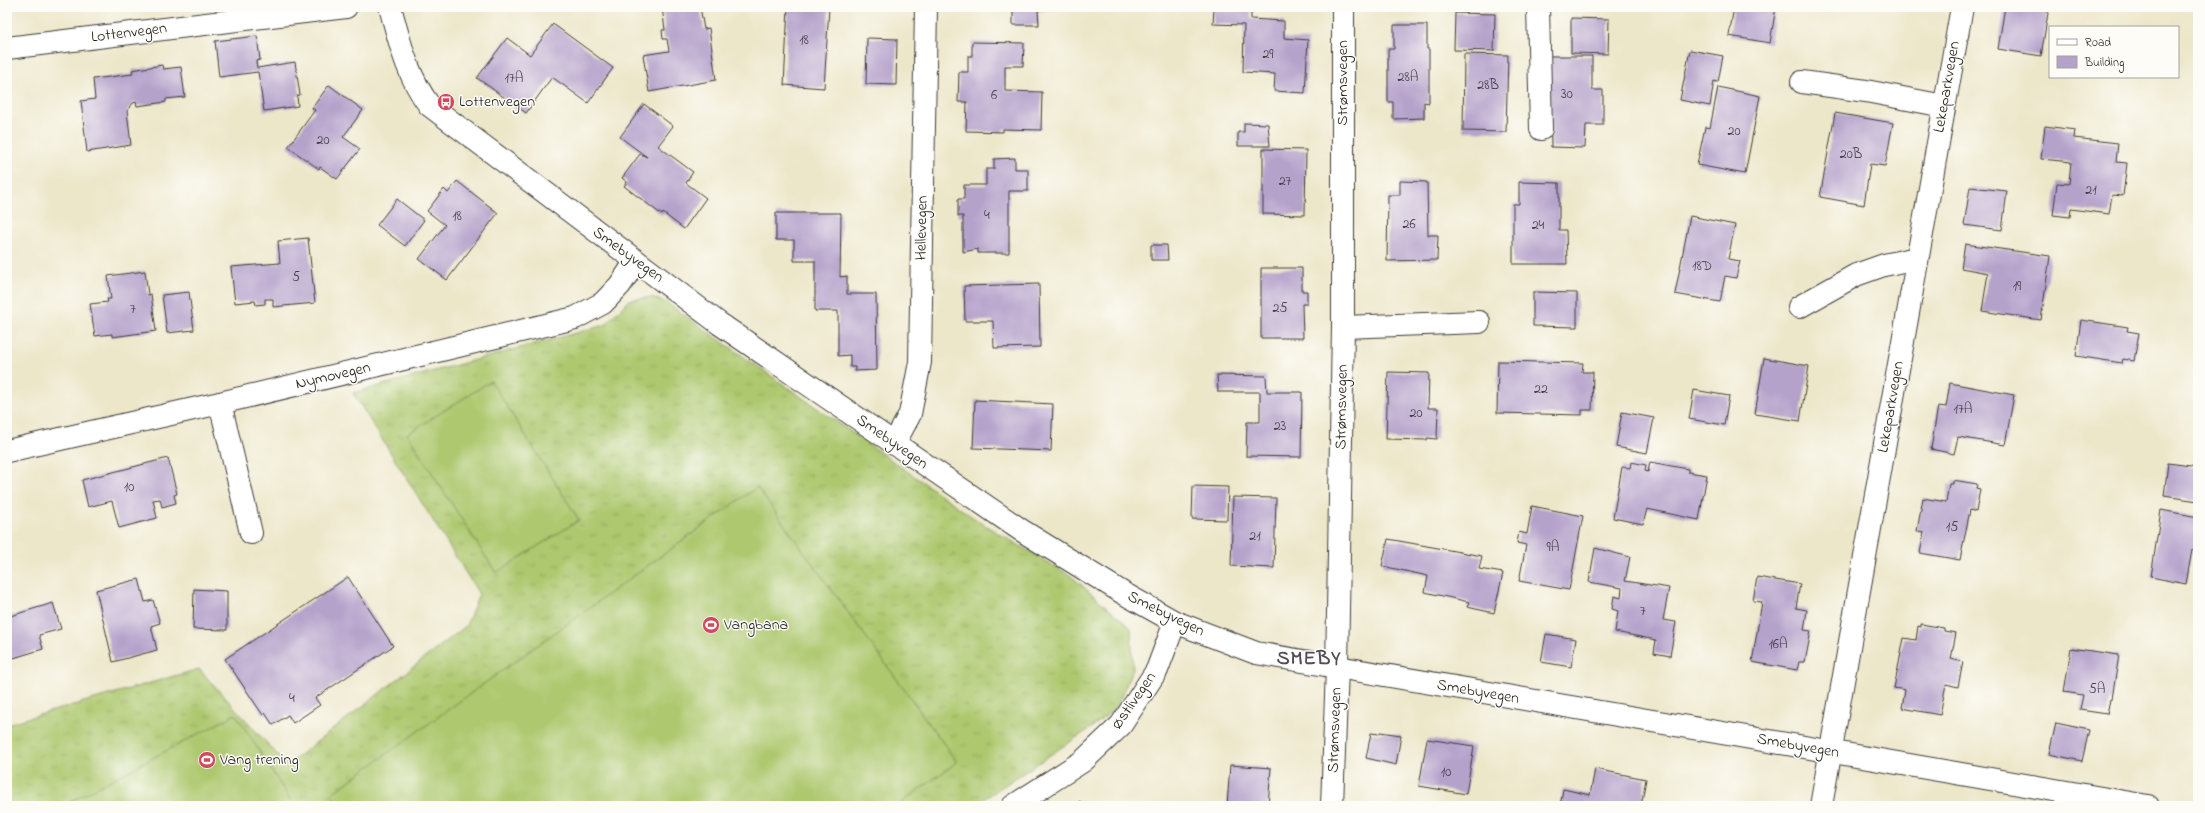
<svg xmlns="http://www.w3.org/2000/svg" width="2205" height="813" font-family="'Indie Flower',sans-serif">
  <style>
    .grass { fill: url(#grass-tufts); stroke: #647245 }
    .garden { fill: #adc86e; stroke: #647245 }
    .building { fill: #b5a2cb }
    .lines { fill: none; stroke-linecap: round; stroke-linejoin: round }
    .minor-casing { stroke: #3b3a36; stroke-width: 24 }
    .minor { stroke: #fff; stroke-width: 22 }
    .labels { text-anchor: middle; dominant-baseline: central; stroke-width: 3; stroke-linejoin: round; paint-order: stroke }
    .number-label { font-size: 14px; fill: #423e48 }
    .street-label { font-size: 16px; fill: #1c1c1c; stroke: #fdfcf7 }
    .poi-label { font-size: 16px; fill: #1c1c1c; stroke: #fdfcf7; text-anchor: start }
    .district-label { font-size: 20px; font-weight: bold; letter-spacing: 1px; fill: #524b59; stroke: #fdfcf7 }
  </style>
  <defs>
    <pattern id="grass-tufts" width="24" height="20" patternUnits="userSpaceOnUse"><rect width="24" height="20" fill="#adc86e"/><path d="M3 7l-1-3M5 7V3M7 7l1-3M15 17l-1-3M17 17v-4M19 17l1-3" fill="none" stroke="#94ab5f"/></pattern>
  </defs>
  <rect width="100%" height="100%" fill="#fdfcf7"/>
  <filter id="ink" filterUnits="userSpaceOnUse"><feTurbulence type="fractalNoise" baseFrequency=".025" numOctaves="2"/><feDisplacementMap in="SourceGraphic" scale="8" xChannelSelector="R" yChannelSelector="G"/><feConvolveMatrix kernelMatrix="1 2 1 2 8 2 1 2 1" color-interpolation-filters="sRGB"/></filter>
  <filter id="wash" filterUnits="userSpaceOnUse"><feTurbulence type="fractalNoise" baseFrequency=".012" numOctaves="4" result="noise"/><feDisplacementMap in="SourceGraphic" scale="16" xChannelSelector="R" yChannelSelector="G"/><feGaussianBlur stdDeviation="0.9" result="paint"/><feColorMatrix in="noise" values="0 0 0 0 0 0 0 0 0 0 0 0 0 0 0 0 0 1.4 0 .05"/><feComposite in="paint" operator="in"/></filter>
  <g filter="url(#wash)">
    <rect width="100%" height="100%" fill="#ede7ca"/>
    <!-- grass -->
    <polygon class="grass" points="651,297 667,303 981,523 1071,576 1131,628 1133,668 1117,707 1091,728 973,806 7,806 7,724 199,669 287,765 466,626 479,594 353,393 605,325 629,300"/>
    <!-- garden -->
    <g class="garden">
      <polygon points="491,381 579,520 496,573 407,434"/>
      <polygon points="757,487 957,762 897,806 340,806 331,794"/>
      <polygon points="236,714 294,806 62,806"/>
    </g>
    <g id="blocks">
      <!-- building -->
      <g class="building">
        <polygon points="662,7 700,7 704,29 709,28 716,80 649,92 643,55 669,51 667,39 663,39 662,30 665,30"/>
        <polygon points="788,7 829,7 824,88 784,85"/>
        <polygon points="1020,7 1061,7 1061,9 1038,10 1039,25 1013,25 1013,9"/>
        <polygon points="1214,7 1251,7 1251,19 1284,21 1284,38 1308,40 1305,93 1274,91 1275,74 1243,72 1244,25 1213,24"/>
        <polygon points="1734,7 1776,7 1770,43 1729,36"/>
        <polygon points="2005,7 2049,7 2041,56 1998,49"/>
        <polygon points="1455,13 1495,14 1494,51 1454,50"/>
        <polygon points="1571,18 1609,19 1608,54 1571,53"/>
        <polygon points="553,24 613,68 588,103 552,77 526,113 477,78 507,38 530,55"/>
        <polygon points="1394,25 1427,25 1427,49 1429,49 1429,103 1424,102 1424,118 1393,119 1393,102 1388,102 1388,49 1394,49"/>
        <polygon points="257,36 260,60 256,61 257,68 295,62 300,95 297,96 298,106 264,111 258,72 219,77 215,41"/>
        <polygon points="867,38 897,39 896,85 866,84"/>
        <polygon points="972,42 1024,43 1023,66 1005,66 1005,91 1042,92 1041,130 1003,129 1003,132 966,131 967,102 958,102 959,72 968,72 968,56 972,56"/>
        <polygon points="1690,50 1723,56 1718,82 1714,81 1710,106 1680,100"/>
        <polygon points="1464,54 1508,55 1506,132 1463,131"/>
        <polygon points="1549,56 1592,56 1592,90 1603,90 1603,125 1586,125 1585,148 1551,147"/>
        <polygon points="162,65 163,69 181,67 185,97 166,99 166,102 137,106 136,102 133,103 127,111 131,145 87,152 81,101 95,99 93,79 133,74 132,70"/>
        <polygon points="329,85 363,110 343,137 360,149 337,179 320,167 319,169 288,147 315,110 312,108"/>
        <polygon points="1718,87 1760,96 1745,174 1697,165 1705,127 1710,128"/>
        <polygon points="644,104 673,126 658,146 693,172 686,183 706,198 684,229 663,213 662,215 624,186 627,182 622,178 640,154 647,157 620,137"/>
        <polygon points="1835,113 1893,123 1885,166 1870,164 1864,205 1820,197"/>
        <polygon points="1244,123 1268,124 1270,146 1238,146 1238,132 1244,132"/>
        <polygon points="2045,126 2075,130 2074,138 2118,143 2116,162 2127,163 2123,196 2112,195 2109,214 2071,209 2070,217 2053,215 2057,183 2069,184 2071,162 2041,159"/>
        <polygon points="1263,149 1306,150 1305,215 1263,214"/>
        <polygon points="7,155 9,167 7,168"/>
        <polygon points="1015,158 1015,169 1028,169 1028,191 1009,191 1009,253 978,253 978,249 963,252 963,216 958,216 958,199 964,199 964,185 986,185 986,169 994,169 994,159"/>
        <polygon points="457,181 498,213 447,280 419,259 445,225 427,211 444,189 448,193"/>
        <polygon points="1400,181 1427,182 1428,235 1438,235 1437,260 1387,261 1388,195 1400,195"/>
        <polygon points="1519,182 1559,183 1559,230 1566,230 1567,264 1513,264 1513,204 1519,204"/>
        <polygon points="1970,187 2007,191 2002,230 1964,225"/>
        <polygon points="397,199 424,220 405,246 377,225"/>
        <polygon points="776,213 841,213 840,277 847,276 847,294 876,294 877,370 855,371 855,367 850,367 850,355 838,356 838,311 815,311 815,261 794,261 794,240 776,240"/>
        <polygon points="1690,216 1735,225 1728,259 1740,261 1736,278 1725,276 1720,302 1675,294"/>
        <polygon points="308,238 315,303 273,307 273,299 265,299 265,304 256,305 255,301 235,303 231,267 280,263 278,241"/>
        <polygon points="1965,244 2050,256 2041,320 1982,311 1988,273 1961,268"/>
        <polygon points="1151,245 1167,245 1168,260 1151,260"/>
        <polygon points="1261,268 1302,268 1302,291 1307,291 1307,304 1302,304 1303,338 1261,338"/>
        <polygon points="145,271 148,295 151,294 156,331 112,337 112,334 95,336 90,304 108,302 107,299 111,299 108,276"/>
        <polygon points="1039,284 1040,347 994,348 993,321 965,321 964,286"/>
        <polygon points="189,292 194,330 167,333 162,295"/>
        <polygon points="1533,292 1577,293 1577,327 1533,326"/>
        <polygon points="2081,320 2128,327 2127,331 2139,333 2134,361 2123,359 2122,363 2076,356"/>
        <polygon points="1764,358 1809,366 1800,421 1755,414"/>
        <polygon points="1498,361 1583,363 1582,372 1593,372 1592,410 1582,410 1582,415 1497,413"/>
        <polygon points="1388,372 1429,373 1428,408 1438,408 1437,439 1427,438 1427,440 1386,439"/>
        <polygon points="1217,375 1266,376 1267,392 1302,392 1301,457 1246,456 1247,422 1260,422 1260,392 1218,392"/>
        <polygon points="1950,383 2014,395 2005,445 1958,437 1954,454 1931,449 1938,406 1946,407"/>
        <polygon points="1694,390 1729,396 1724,425 1689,419"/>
        <polygon points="975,400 1053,404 1051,451 973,448"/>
        <polygon points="1622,412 1654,418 1647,453 1616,447"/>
        <polygon points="168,458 177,494 174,495 176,503 162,507 160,499 153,500 157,518 119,528 112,501 88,507 82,480"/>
        <polygon points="1631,462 1646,465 1645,471 1648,472 1650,462 1688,469 1688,472 1707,475 1699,520 1647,509 1643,524 1613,518 1622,467 1630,468"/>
        <polygon points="2168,463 2198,467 2198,501 2164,496"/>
        <polygon points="1953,480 1977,484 1976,488 1980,489 1976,512 1970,510 1960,560 1920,553 1924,532 1917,531 1923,498 1946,502 1949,484 1953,484"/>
        <polygon points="1193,486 1228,487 1227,520 1192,519"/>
        <polygon points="1233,497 1276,498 1274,568 1231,566"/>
        <polygon points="1532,506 1583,516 1569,590 1519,581 1526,545 1517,543 1519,532 1527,534"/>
        <polygon points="2161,510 2198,517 2198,551 2192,550 2186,584 2151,577"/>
        <polygon points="1388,539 1482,556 1479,569 1503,573 1494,613 1467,607 1469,602 1425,592 1428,576 1382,566"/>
        <polygon points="1595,548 1630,557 1625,581 1669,588 1663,620 1676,622 1670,656 1654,653 1656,640 1615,632 1618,611 1612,609 1614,596 1621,598 1622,588 1589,582"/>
        <polygon points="348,577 393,646 315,698 320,705 293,723 288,715 273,725 265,713 263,715 225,659"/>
        <polygon points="1757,577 1800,584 1796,608 1807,610 1804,630 1811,631 1805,662 1799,662 1797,670 1752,662 1762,602 1753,601"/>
        <polygon points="139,579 145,602 153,600 160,623 151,626 157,650 113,662 96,590"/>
        <polygon points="194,589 227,591 227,630 193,629"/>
        <polygon points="53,603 61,629 39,635 43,649 7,660 7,617"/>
        <polygon points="1921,624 1944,628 1944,631 1956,633 1951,659 1963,662 1958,687 1946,684 1940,715 1902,708 1905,690 1894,688 1904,638 1916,640 1918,626 1921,627"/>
        <polygon points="1546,634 1576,639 1571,667 1541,662"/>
        <polygon points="2071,648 2119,655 2112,699 2110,699 2107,714 2080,710 2083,695 2064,692"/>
        <polygon points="2056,723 2089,730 2082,761 2049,754"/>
        <polygon points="2197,730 2198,730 2198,746 2194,745"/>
        <polygon points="1380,732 1401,735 1396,765 1366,758 1371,733 1379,734"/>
        <polygon points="1427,739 1474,746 1466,794 1419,786"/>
        <polygon points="1230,765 1271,768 1268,806 1227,806"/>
        <polygon points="1595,769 1646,779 1641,806 1560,806 1563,789 1590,795"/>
        <polygon points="1080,801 1083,806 1073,806"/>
      </g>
    </g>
  </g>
  <g filter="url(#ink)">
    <use href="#blocks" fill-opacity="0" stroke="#3b3a36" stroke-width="1"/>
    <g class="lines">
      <defs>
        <g id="minor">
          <path d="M390,7C400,43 407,75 429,105L720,324L1021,530L1123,593L1175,622L1256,653L2148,806"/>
          <polyline points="1538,7 1541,129"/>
          <polyline points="7,48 346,7"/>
          <polyline points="1802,82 1866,91 1944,106"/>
          <polyline points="1799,307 1856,275 1884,265 1917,258"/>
          <polyline points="1343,327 1479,322"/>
          <polyline points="220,403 251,533"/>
          <polyline points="894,444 910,414 920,362 926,7"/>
          <polyline points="7,451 220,403 575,318 603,303 620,285 636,261"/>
          <polyline points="1013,806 1083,761 1121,725 1157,670 1175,622"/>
          <polyline points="1332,806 1337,668 1343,327 1343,7"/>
          <polyline points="1821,806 1962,7"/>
        </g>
      </defs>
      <!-- minor casing -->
      <use href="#minor" class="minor-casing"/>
      <!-- minor -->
      <use href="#minor" class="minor"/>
    </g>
  </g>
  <!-- icons -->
  <defs>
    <symbol id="bus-disc" viewBox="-11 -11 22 22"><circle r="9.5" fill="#d1495b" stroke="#fdfcf7"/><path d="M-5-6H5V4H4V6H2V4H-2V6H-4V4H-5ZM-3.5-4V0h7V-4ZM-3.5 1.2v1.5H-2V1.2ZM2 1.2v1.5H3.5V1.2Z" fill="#fff"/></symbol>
    <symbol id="stadium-disc" viewBox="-11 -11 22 22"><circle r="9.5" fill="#d1495b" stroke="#fdfcf7"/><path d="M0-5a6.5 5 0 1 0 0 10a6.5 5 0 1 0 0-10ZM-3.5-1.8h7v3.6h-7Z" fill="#fff"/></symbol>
  </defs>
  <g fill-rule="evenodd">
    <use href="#bus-disc" x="436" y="92" width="20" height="20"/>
    <use href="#stadium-disc" x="701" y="615" width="20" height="20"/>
    <use href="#stadium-disc" x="197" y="750" width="20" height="20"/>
  </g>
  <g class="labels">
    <!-- number labels -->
    <g class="number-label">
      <text x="804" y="40">18</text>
      <text x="1268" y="54">29</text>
      <text x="1408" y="77">28A</text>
      <text x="514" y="78">17A</text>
      <text x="1488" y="85">28B</text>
      <text x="1567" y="94">30</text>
      <text x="994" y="95">6</text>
      <text x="1734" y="131">20</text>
      <text x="323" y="140">20</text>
      <text x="1851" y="154">20B</text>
      <text x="1285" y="181">27</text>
      <text x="2091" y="190">21</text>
      <text x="987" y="215">4</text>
      <text x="457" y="216">18</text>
      <text x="1409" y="224">26</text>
      <text x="1538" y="225">24</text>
      <text x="1702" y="266">18D</text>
      <text x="296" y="277">5</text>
      <text x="2017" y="286">19</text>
      <text x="1280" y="308">25</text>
      <text x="133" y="309">7</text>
      <text x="1541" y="389">22</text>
      <text x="1963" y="409">17A</text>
      <text x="1416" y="413">20</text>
      <text x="1280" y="426">23</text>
      <text x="129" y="487">10</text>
      <text x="1952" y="527">15</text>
      <text x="1255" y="536">21</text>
      <text x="1553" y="547">9A</text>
      <text x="1643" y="611">7</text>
      <text x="1778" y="644">16A</text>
      <text x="2097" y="689">5A</text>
      <text x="292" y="698">4</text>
      <text x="1446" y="772">10</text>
    </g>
    <!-- street labels -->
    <g class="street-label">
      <text transform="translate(129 33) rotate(-7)">Lottenvegen</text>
      <text transform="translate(1343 83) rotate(-90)">Strømsvegen</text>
      <text transform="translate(1947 87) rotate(-80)">Lekeparkvegen</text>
      <text transform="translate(922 228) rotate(-89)">Hellevegen</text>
      <text transform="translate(628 255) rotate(36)">Smebyvegen</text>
      <text transform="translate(333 376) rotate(-13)">Nymovegen</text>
      <text transform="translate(1342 407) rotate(-89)">Strømsvegen</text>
      <text transform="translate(1891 407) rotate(-80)">Lekeparkvegen</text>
      <text transform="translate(892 442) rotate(35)">Smebyvegen</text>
      <text transform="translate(1166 614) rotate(26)">Smebyvegen</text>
      <text transform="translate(1478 692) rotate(10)">Smebyvegen</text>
      <text transform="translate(1134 701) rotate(-55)">Østlivegen</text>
      <text transform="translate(1335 730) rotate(-88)">Strømsvegen</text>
      <text transform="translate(1798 746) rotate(10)">Smebyvegen</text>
    </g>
    <!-- poi labels -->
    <g class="poi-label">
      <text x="459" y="102">Lottenvegen</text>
      <text x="724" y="625">Vangbana</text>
      <text x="220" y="760">Vang trening</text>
    </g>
    <!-- district labels -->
    <g class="district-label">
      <text x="1309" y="659">SMEBY</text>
    </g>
  </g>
  <!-- margin -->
  <rect width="2205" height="813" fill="none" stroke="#fdfcf7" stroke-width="24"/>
  <!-- legend -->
  <rect x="2049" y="26" width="130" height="52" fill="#fdfcf7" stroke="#a3a29f"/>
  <rect x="2057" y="39" width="20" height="6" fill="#ffffff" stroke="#a3a29f"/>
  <text x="2085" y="46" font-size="12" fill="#1c1c1c">Road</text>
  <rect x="2057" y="56" width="20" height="12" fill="#b5a2cb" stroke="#a3a29f"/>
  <text x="2085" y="66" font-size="12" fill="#1c1c1c">Building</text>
</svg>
